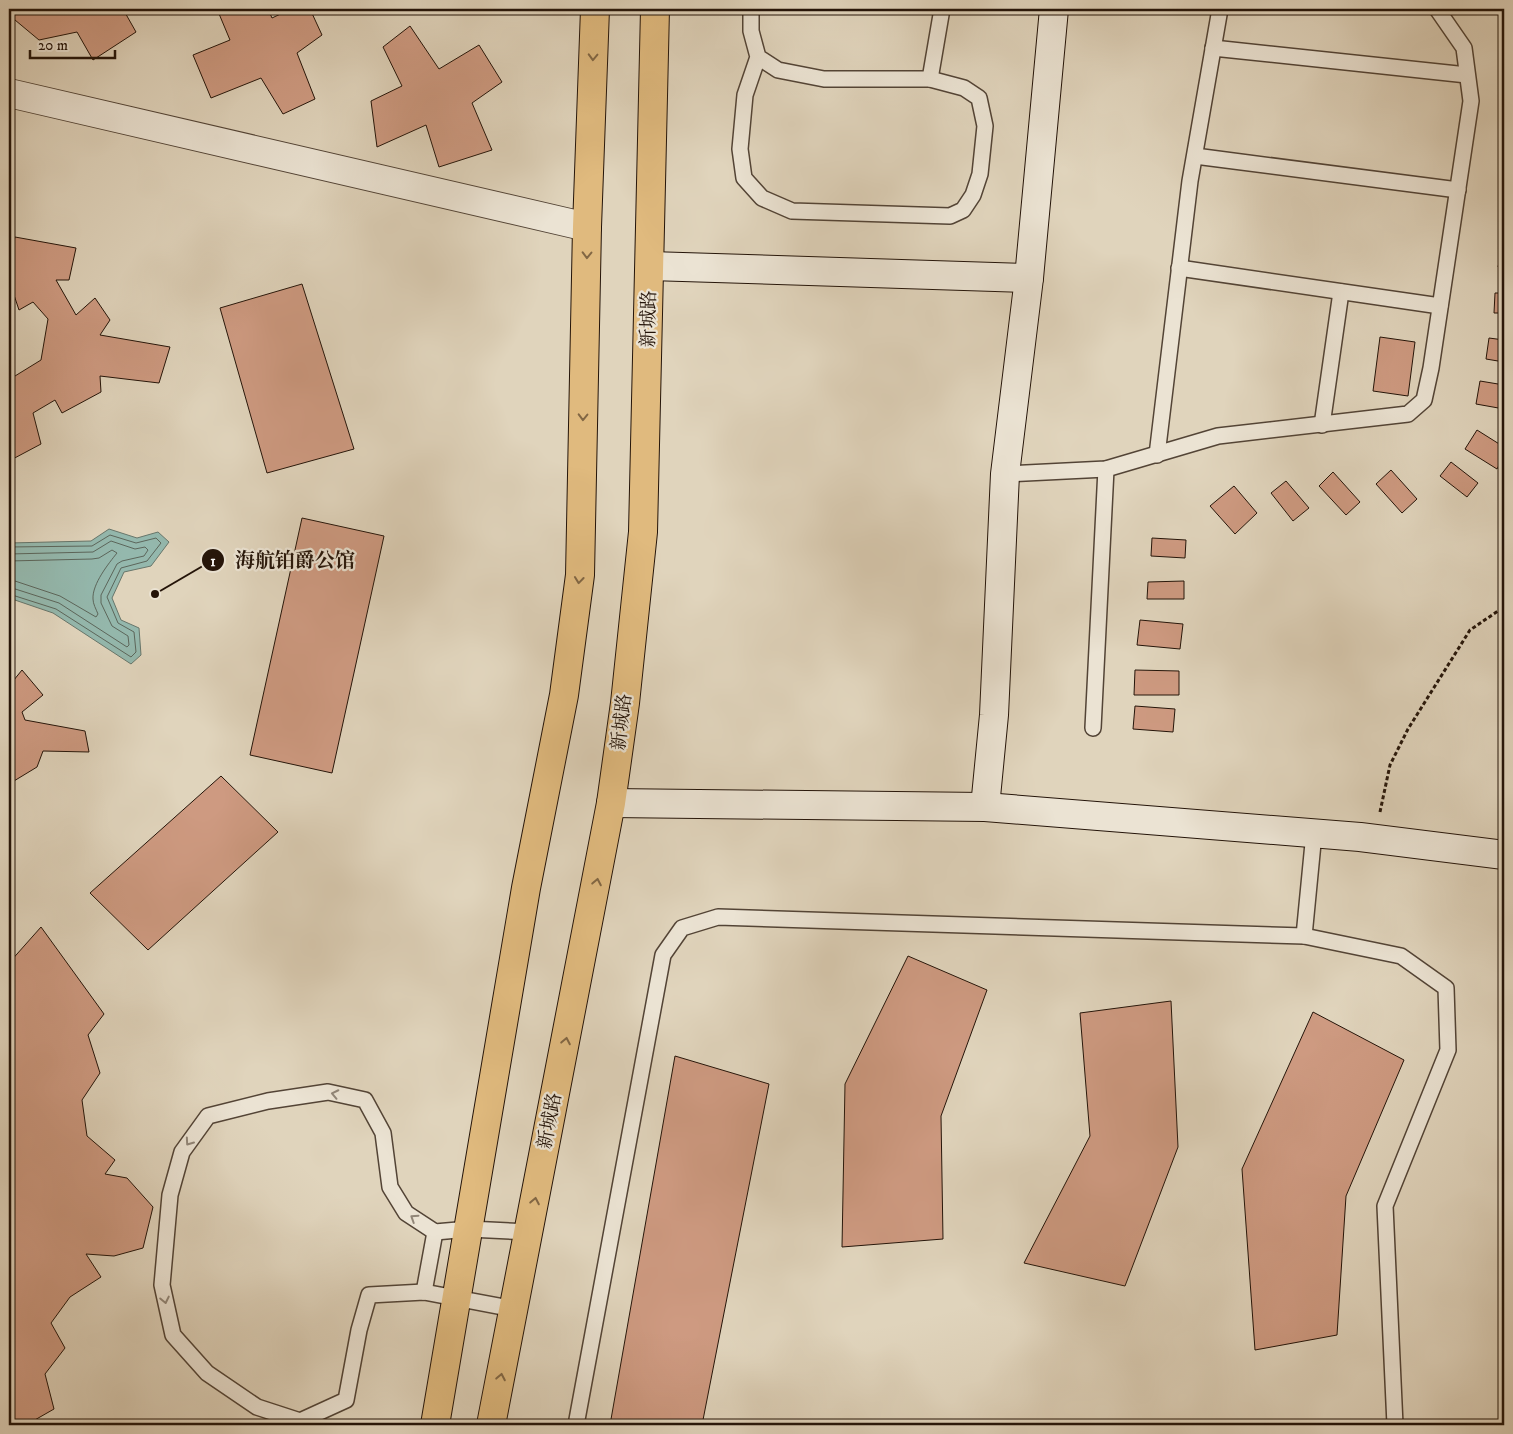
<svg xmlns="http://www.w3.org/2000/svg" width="1513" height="1434" font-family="'IM FELL DW Pica','Noto Serif SC',serif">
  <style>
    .water { fill: #94b8ad; stroke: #67766b }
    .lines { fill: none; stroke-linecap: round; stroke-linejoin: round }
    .shore { stroke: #5c665b; stroke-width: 1 }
    .building { fill: #ce9a81; stroke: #241409 }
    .lane-casing { stroke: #534436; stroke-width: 18 }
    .street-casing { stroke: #534436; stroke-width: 30 }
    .secondary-casing { stroke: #241409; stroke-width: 30 }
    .primary-casing { stroke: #241409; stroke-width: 30 }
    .path { stroke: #241409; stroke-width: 3; stroke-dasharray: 4 2.5; stroke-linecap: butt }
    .lane { stroke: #ebe3d3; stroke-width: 15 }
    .street { stroke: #ebe3d3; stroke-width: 28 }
    .secondary { stroke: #ebe3d3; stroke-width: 28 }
    .primary { stroke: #e0ba7e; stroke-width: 28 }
    .oneway { stroke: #826744 }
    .oneway2 { stroke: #918678 }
    .labels { text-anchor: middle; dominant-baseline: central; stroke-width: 4.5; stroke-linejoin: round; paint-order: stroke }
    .street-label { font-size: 19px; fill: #241409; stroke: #ebe3d3 }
    .leader { fill: none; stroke: #241409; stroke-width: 2 }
    .callout-dot { fill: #241409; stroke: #ebe3d3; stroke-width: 2 }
    .mark-label { font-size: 15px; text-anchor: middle; font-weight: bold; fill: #fff }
    .callout-label { font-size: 20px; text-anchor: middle; font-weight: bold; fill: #241409; stroke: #ebe3d3; stroke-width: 4.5; stroke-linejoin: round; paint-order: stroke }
  </style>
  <rect width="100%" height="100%" fill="#e0d4bc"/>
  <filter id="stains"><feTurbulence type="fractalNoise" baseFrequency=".004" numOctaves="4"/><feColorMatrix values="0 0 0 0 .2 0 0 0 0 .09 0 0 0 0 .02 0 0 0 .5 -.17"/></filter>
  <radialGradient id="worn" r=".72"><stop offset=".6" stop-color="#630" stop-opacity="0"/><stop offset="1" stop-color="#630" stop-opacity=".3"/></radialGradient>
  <!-- water -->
  <polygon class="water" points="109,529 137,538 158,532 169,542 151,566 124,572 112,598 121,620 139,628 141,655 131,664 53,613 9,598 9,543 91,541"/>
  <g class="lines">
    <!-- shore -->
    <g class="shore">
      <polyline points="9,547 92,546 110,535 136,543 156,538 161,543 147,561 121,568 107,597 118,623 134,632 136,652 131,657 56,609 9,594"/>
      <polyline points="9,554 93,552 111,541 135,549 145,547 148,550 144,556 122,561 117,564 101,595 101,603 112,626 128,636 129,645 127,647 59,603 9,587"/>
      <path d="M9,561L92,559L99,558L112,550L117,553C109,563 92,584 93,599C93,604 96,609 98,614L96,617L60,596L15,581L9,580"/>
    </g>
  </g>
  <!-- building -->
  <g class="building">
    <polygon points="16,9 123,9 136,32 93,60 77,32 39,40 9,15"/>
    <polygon points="217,9 268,9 272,18 291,9 310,9 322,35 297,53 315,99 283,114 261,78 211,98 193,55 230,40"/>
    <polygon points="410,26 439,69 479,45 502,82 472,103 492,150 439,167 426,125 377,147 371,101 402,86 383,47"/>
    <polygon points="15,237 76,248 69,280 56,280 76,315 95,298 110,320 100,335 170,347 159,383 100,376 101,392 62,413 55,400 33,413 41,444 9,461 9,373 15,376 41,360 48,319 33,302 19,310 10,283 9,283 9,259"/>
    <polygon points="1503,244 1504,244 1504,269 1498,267"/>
    <polygon points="302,284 354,449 267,473 220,308"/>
    <polygon points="1495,293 1504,293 1504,313 1494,313"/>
    <polygon points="1380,337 1415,342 1408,396 1373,391"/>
    <polygon points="1489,338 1504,340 1504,362 1486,359"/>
    <polygon points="1480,381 1504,385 1504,409 1476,404"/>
    <polygon points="1477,430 1504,447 1504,456 1497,469 1465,449"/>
    <polygon points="1451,462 1478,483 1467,497 1440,476"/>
    <polygon points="1391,470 1417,499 1402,513 1376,484"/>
    <polygon points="1333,472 1360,502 1346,515 1319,486"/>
    <polygon points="1286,481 1309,508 1293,521 1271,493"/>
    <polygon points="1234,486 1257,513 1235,534 1210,506"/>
    <polygon points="302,518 384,536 332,773 250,755"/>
    <polygon points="1152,538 1186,540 1185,558 1151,556"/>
    <polygon points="1184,581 1184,599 1147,599 1148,582"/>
    <polygon points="1140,620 1183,624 1180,649 1137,645"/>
    <polygon points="22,670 43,695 22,712 25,720 85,731 89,752 43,751 37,767 9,784 9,686"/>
    <polygon points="1135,670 1179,671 1179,695 1134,695"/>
    <polygon points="1135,706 1175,709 1173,732 1133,729"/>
    <polygon points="221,776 278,832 148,950 90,893"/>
    <polygon points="41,927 104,1014 88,1035 100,1073 82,1100 87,1136 115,1160 105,1174 127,1178 153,1207 143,1248 114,1256 86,1254 101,1277 70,1297 51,1323 65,1348 45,1374 54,1409 26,1425 9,1425 9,963"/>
    <polygon points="908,956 987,990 941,1116 943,1239 842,1247 845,1084"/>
    <polygon points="1171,1001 1178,1147 1125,1286 1024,1263 1090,1136 1080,1013"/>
    <polygon points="1313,1012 1404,1060 1346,1196 1337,1335 1255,1350 1242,1169"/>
    <polygon points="675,1056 769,1084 702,1425 610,1425"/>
  </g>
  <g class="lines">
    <defs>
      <g id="lane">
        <polyline points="751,9 751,31 758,57 745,95 740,149 744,178 762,198 792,211 950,216 963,210 973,195 980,174 985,126 979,98 964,88 930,79 824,79 778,70 758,57"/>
        <polyline points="1213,48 1467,75"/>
        <polyline points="930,79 942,9"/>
        <polyline points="1195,156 1458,190"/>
        <polyline points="1179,268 1440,306"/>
        <polyline points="1322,425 1341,292"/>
        <polyline points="1157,455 1190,181 1220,9"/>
        <polyline points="1005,474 1106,469 1218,436 1408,414 1424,400 1431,368 1471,101 1464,48 1437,9"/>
        <polyline points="1093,728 1106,469"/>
        <polyline points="1304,936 1314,833"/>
        <polyline points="424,1292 435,1232"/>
        <polyline points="514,1309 424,1292 369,1295 359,1330 346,1400 300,1421 257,1407 207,1373 173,1335 162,1285 170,1195 182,1152 208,1116 268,1101 328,1092 365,1100 383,1133 390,1187 406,1213 435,1232 469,1229 529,1232"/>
        <polyline points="576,1425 663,955 682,928 718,917 1304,936 1401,956 1446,988 1448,1050 1385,1206 1395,1425"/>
      </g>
      <polyline id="street" points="9,93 587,227"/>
      <g id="secondary">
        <polyline points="650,266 1029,278"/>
        <polyline points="611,803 985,807 1360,837 1504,855"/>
        <polyline points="985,807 994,715 1005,474 1029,278 1054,9"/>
      </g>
      <g id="primary">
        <polyline points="435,1425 526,888 564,695 580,575 587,227 595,9"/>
        <polyline points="491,1425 611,803 625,703 643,532 655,9"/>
      </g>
    </defs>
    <!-- lane casing -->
    <use href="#lane" class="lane-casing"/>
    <!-- street casing -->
    <use href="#street" class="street-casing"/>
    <!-- secondary casing -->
    <use href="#secondary" class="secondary-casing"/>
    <!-- primary casing -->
    <use href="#primary" class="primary-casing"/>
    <!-- path -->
    <polyline class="path" points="1380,812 1390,765 1408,729 1470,630 1504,607"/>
    <!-- lane -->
    <use href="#lane" class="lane"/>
    <!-- street -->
    <use href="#street" class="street"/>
    <!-- secondary -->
    <use href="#secondary" class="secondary"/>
    <!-- primary -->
    <use href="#primary" class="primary"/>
  </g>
  <!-- one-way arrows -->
  <defs><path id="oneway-chevron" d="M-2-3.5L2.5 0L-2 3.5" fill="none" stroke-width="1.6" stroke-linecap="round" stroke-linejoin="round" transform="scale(1.25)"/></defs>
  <g class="oneway">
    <use href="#oneway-chevron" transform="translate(593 57) rotate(92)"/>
    <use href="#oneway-chevron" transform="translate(587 255) rotate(91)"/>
    <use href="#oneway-chevron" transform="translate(583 417) rotate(91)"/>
    <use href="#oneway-chevron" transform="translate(579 580) rotate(96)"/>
    <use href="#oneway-chevron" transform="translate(597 882) rotate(-79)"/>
    <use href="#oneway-chevron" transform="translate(566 1041) rotate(-79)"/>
    <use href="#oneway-chevron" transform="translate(535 1201) rotate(-79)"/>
    <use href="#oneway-chevron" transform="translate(501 1377) rotate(-79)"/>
  </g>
  <g class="oneway2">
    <use href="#oneway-chevron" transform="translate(335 1094) rotate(-168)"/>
    <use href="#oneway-chevron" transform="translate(189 1142) rotate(125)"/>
    <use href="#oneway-chevron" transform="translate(414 1218) rotate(-147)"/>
    <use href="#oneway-chevron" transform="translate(165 1300) rotate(78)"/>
  </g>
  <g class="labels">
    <!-- street labels -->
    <g class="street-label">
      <text transform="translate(649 319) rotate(-89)">新城路</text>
      <text transform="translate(622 722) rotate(-83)">新城路</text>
      <text transform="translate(550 1121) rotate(-79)">新城路</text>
    </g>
  </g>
  <!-- callouts -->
  <path class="leader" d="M155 594L213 560"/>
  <g class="callout-dot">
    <circle cx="155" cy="594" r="5"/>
    <circle cx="213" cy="560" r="12"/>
  </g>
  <g class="mark-label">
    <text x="213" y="566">1</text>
  </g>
  <g class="callout-label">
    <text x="295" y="567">海航铂爵公馆</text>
  </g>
  <!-- margin -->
  <rect width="1513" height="1434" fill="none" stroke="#e0d4bc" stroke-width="30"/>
  <rect x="10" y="10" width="1493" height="1414" fill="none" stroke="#241409" stroke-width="2.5"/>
  <rect x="15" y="15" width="1483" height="1404" fill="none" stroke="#241409"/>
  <!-- scale -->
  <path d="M30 50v8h85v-8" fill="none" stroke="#241409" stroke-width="2.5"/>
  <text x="38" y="50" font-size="15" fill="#241409" stroke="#ebe3d3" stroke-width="4" paint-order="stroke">20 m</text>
  <rect width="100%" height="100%" filter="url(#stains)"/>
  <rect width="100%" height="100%" fill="url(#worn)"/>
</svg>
